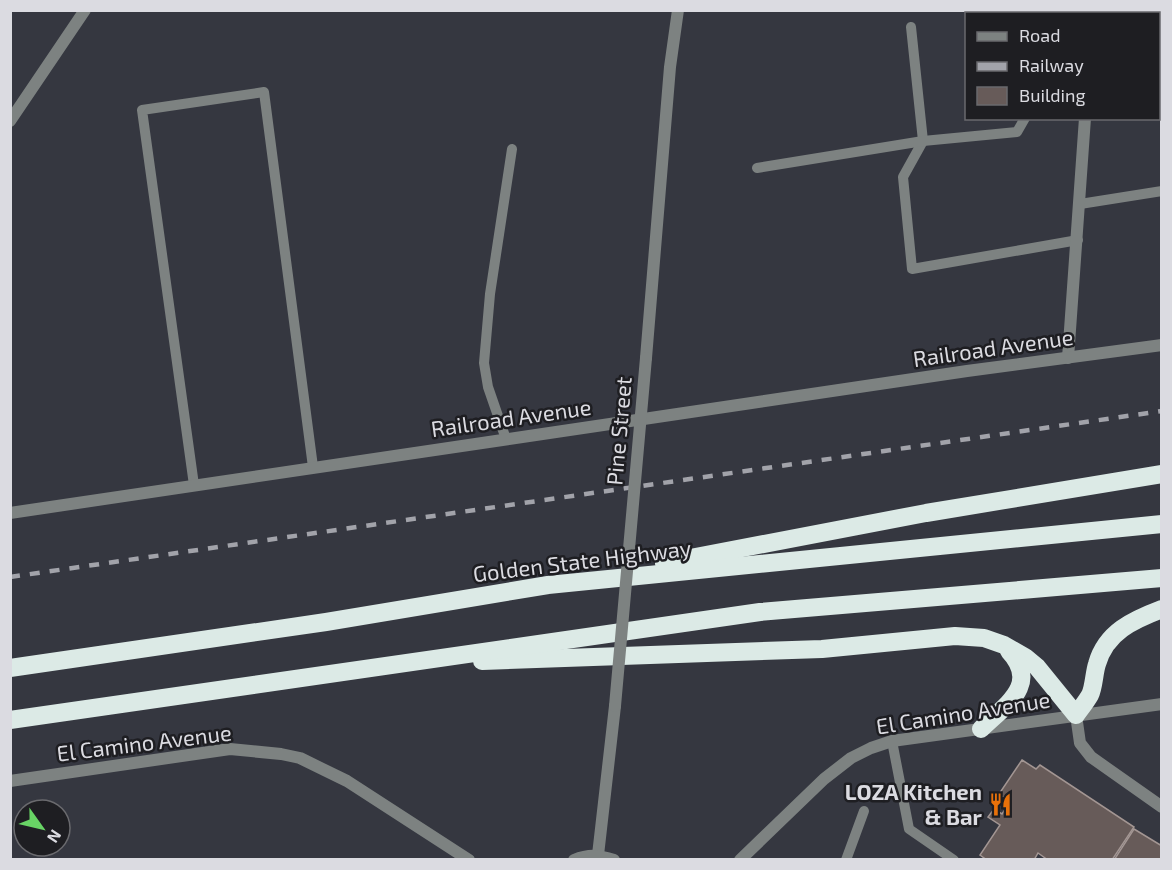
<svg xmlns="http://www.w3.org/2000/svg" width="1172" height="870" font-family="'Exo 2',sans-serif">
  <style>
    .building { fill: #675b59; stroke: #a39693; stroke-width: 1.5 }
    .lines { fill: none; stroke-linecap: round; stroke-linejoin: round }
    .service { stroke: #7d8281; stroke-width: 10 }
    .minor { stroke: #7d8281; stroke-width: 12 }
    .tertiary { stroke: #7d8281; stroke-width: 12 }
    .motorway { stroke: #dceae6; stroke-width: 18 }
    .rail { stroke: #a2a3aa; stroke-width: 4.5; stroke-dasharray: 10 10; stroke-linecap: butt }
    .tertiary-bridge { stroke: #7d8281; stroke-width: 12 }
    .labels { text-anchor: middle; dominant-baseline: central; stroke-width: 5; stroke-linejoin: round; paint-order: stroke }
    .street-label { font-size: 22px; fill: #dbdbe1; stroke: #1e1e22 }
    .poi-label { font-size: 22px; font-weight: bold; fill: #dbdbe1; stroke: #1e1e22; text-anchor: end }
  </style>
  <rect width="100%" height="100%" fill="#353740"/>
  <!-- building -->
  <g class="building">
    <polygon points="1022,760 1036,769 1040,765 1134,827 1112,860 1048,860 1038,853 1034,860 987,860 980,855 1000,825 988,817 994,809 1002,814 1010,802 999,794"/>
    <polygon points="1134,829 1162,846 1162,860 1114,860"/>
  </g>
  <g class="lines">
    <!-- service -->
    <g class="service">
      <polyline points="911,27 923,141 903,177 912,269 1078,240"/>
      <polyline points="757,168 923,141 1017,132 1025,118"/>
      <polyline points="1080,204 1162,191"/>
      <polyline points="506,439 488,387 484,363 490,294 512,149"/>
      <polyline points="194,485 142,110 264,92 313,467"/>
      <polyline points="892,741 909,829 954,860"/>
      <polyline points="846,860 864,811"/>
    </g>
    <!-- minor -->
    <g class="minor">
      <polyline points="1090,14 1090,10"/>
      <polyline points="1158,25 1162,25"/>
      <polyline points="10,121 85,10"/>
      <polyline points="1068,358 1085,118"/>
      <polyline points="10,513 967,371 1162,345"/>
      <polyline points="1076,715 1080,743 1091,757 1162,807"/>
    </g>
    <!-- tertiary -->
    <g class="tertiary">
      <polyline points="646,358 670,67 678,10"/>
      <polyline points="10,781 230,749 281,754 300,758 347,781 469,860"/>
      <polyline points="598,855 615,706"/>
      <path d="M574,860C589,854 599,855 614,860"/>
      <polyline points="740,860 824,779 851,758 871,748 892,741 1162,704"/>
    </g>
    <!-- motorway -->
    <g class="motorway">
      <polyline points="664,563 926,513 1162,474"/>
      <path d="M482,661L822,649L955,636L984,638L1004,645L1025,657L1037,667L1076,715C1081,708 1086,702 1090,695C1094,687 1094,673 1097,664C1106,632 1133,620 1162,609"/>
      <polyline points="10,668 326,622 548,585 1162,524"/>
      <polyline points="10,720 760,612 1162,578"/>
      <path d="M981,729C1004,706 1041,685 1009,651"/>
    </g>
    <!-- rail -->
    <polyline class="rail" points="10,577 1162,411"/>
    <!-- tertiary-bridge -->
    <polyline class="tertiary-bridge" points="615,706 646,358"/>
  </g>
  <!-- icons -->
  <defs>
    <symbol id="restaurant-bare" viewBox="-9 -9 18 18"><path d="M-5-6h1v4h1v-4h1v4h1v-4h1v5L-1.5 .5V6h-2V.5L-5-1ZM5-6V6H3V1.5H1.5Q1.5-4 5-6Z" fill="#e8710a" stroke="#1e1e22" stroke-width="2.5" paint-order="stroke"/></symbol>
  </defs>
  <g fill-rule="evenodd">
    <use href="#restaurant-bare" x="984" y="788" width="33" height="33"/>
  </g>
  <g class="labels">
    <!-- street labels -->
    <g class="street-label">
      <text transform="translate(993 347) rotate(-8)">Railroad Avenue</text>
      <text transform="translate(511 417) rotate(-8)">Railroad Avenue</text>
      <text transform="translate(618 431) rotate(-85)">Pine Street</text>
      <text transform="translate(582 560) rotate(-7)">Golden State Highway</text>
      <text transform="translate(963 712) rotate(-9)">El Camino Avenue</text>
      <text transform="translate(144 742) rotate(-7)">El Camino Avenue</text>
    </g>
    <!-- poi labels -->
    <g class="poi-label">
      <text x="982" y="791">LOZA Kitchen<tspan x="982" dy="25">&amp; Bar</tspan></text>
    </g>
  </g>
  <!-- border -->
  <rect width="1172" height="870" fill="none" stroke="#dbdbe1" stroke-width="24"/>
  <!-- legend -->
  <rect x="965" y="12" width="195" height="108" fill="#1e1e22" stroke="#6a6a6e" stroke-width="1.5"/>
  <rect x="977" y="32" width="30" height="9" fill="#7d8281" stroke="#6a6a6e" stroke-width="1.5"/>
  <text x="1019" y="42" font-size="18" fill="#dbdbe1">Road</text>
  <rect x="977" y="62" width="30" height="9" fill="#a2a3aa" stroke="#6a6a6e" stroke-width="1.5"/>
  <text x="1019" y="72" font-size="18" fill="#dbdbe1">Railway</text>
  <rect x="977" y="87" width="30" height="18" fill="#675b59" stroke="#6a6a6e" stroke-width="1.5"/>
  <text x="1019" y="102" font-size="18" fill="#dbdbe1">Building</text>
  <!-- north arrow -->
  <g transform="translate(42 828) rotate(124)"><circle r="28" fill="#1e1e22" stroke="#6a6a6e" stroke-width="1.5"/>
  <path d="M0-4.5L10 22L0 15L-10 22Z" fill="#68d465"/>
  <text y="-9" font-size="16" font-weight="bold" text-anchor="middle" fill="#dbdbe1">N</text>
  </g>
</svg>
